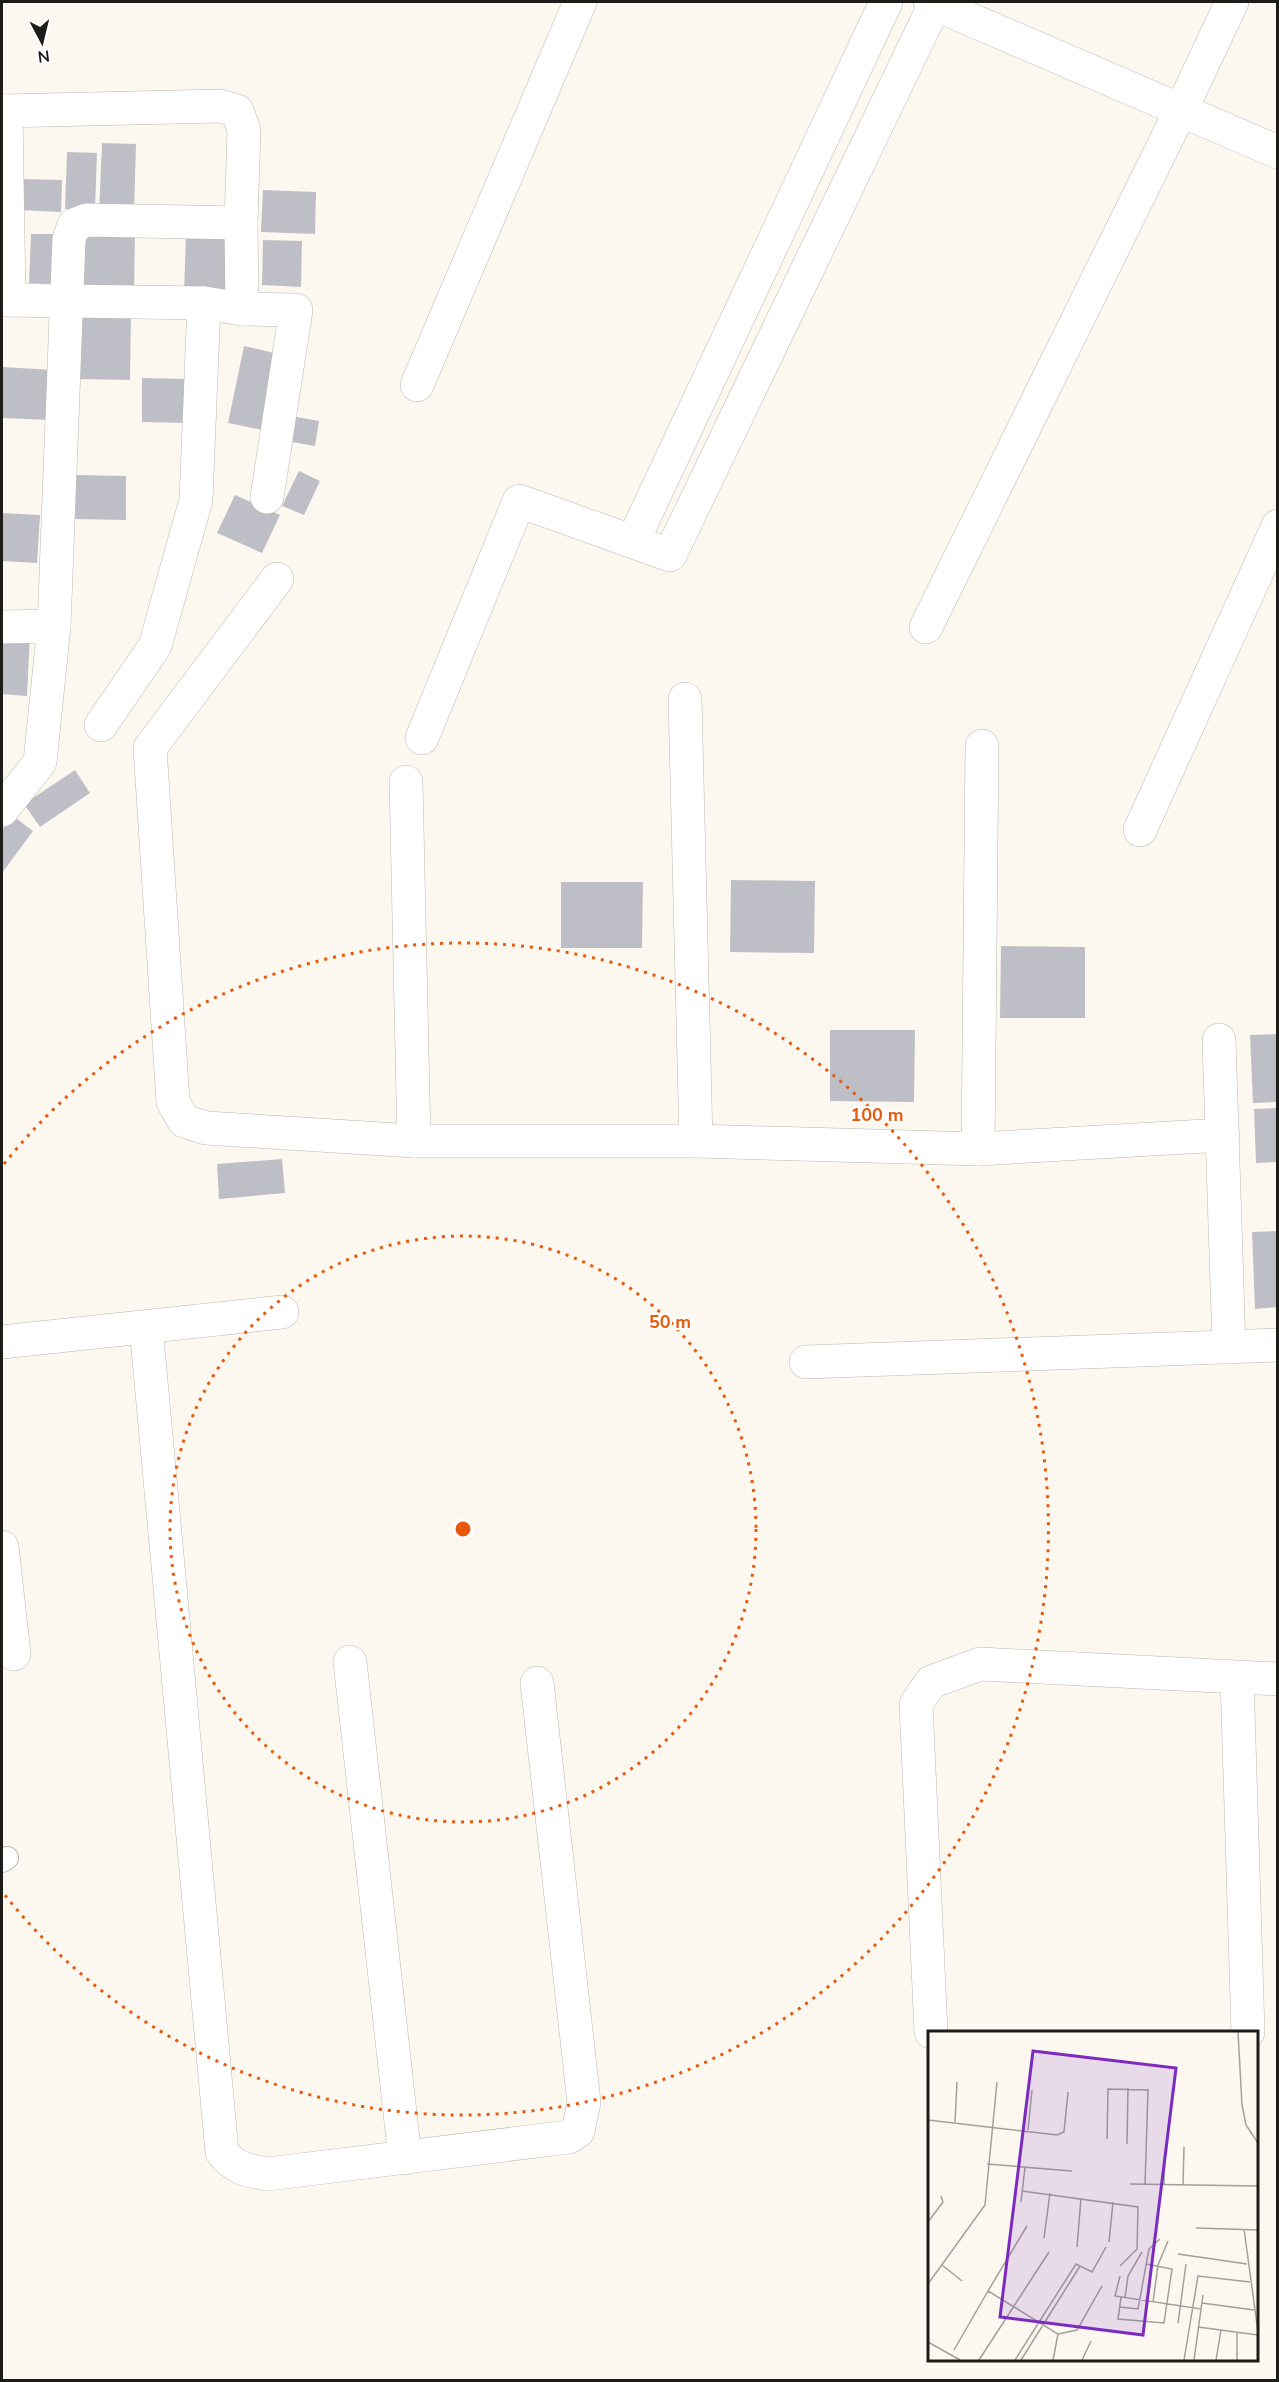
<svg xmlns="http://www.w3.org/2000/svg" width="1279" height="2382" font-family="'Nunito Sans',sans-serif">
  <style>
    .building { fill: #bebec6 }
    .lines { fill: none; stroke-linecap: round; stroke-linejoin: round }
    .lane-casing { stroke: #bbb8b0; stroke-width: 24 }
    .street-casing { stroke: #bbb8b0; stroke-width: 34 }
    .lane { stroke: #fff; stroke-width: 22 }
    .street { stroke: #fff; stroke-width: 33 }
    .ring { fill: none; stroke: #e8590c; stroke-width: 3; stroke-dasharray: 3 6 }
    .inset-road { fill: none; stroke: #a3a09a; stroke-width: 1.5 }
    .view { fill: #7b2cbf; fill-opacity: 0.15; stroke: #7b2cbf; stroke-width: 3 }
    .inset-edge { fill: none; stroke: #1d1c19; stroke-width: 3 }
    .centre { fill: #e8590c; stroke: #fff; stroke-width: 3 }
    .ring-label { font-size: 18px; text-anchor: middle; font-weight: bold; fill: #e8590c; stroke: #fff; stroke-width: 4.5; stroke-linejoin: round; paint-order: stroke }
  </style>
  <rect width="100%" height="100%" fill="#fcf8f0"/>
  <!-- building -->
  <g class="building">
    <polygon points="102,143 136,144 134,215 99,214"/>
    <polygon points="67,152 97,153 95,209 65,209"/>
    <polygon points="20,179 62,180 61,212 19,210"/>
    <polygon points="263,190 316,192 315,234 261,232"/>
    <polygon points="82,231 135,232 134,291 80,289"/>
    <polygon points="31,234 65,234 64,285 29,283"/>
    <polygon points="186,235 236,236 234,295 184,293"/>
    <polygon points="263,240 302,241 301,287 262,285"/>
    <polygon points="81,314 131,315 130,380 80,379"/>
    <polygon points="244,346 283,355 267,431 228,423"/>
    <polygon points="2,367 54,370 51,420 2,418"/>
    <polygon points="142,378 188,379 187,423 142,422"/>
    <polygon points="291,416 319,421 315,446 286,441"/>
    <polygon points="299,471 320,481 304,515 282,506"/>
    <polygon points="76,475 126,476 126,520 75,519"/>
    <polygon points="235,495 280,515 262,553 217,533"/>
    <polygon points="2,513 40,515 37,563 2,561"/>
    <polygon points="2,634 30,635 27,696 2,694"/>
    <polygon points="75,770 90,793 40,827 24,804"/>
    <polygon points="13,816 33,831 2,873 2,830"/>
    <polygon points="731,880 815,881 814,953 730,952"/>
    <polygon points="561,882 643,882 642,948 561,948"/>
    <polygon points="1001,946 1085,947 1085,1018 1000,1018"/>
    <polygon points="830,1030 915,1030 914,1102 830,1101"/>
    <polygon points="1278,1034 1278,1102 1253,1103 1250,1035"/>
    <polygon points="1278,1108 1278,1162 1256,1163 1254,1109"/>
    <polygon points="282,1159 285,1193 219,1199 217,1164"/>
    <polygon points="1278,1231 1278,1307 1255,1309 1252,1232"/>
  </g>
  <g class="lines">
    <defs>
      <polyline id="lane" points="2,1861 7,1858"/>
      <g id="street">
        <polyline points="930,2 1278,152"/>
        <polyline points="2,111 220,106 237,111 244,130 241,223 242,309"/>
        <polyline points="6,111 9,300"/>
        <polyline points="2,300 204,303 242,309 296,310 267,497"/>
        <polyline points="417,385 580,2"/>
        <polyline points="633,541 886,2"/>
        <polyline points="277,579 150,748 173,1102 184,1121 206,1128 414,1141 696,1141 978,1149 1223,1135"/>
        <polyline points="2,627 54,626"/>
        <polyline points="926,627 1181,110 1232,2"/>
        <polyline points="685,699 696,1141"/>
        <polyline points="101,725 155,646 196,500 204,303"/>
        <polyline points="422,738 519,501 670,555 936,2"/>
        <polyline points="406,782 414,1141"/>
        <polyline points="2,810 40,762 54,626 69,239 74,225 87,220 241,223"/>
        <polyline points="1140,830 1278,526"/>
        <polyline points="1219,1040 1229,1347"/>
        <polyline points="978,1149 982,746"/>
        <path d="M146,1327L222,2152C235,2169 249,2171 268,2174L569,2137L578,2131L584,2102L537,1683"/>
        <polyline points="2,1342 282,1312"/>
        <polyline points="806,1362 1278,1345"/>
        <polyline points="2,1547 14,1654"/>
        <polyline points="350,1662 405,2158"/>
        <polyline points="1237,1678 1248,2032"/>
        <polyline points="931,2032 916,1704 931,1682 980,1664 1278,1679"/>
      </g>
    </defs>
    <!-- lane casing -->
    <use href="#lane" class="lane-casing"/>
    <!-- street casing -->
    <use href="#street" class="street-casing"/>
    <!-- lane -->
    <use href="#lane" class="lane"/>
    <!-- street -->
    <use href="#street" class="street"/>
  </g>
  <!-- distance rings -->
  <g class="ring">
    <circle cx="463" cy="1529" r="293"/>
    <path d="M4 1164A586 586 0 1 1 4 1894"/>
  </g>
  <!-- overview -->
  <g transform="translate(928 2031)">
    <rect width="330" height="330" fill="#fcf8f0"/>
    <path class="inset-road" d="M310,1L314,74L318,94L330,112M0,89L129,104L136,101L140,61M27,91L29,51M100,99L104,59M179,108L180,58L220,59L217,154M199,113L200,57M59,133L144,140M202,153L330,155M236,154L237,119M255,154L256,116M94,160L210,176L209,218L192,235M93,171L97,136M0,191L15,171L13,165M99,195L60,260L130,303L125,329M268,197L330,199M316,198L330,301M116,207L122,162M181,211L185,171M149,216L153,167M250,223L319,233M14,234L34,250M192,245L187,265L273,278M0,253L57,174L69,51M193,266L190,288L236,292L244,238L218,233M197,267L200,245L214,221M225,271L230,234L240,210M274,272L326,279M192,276L210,278L221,218L232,208M216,291L219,270M250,292L258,233M270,296L330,304M130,303L149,299L174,255M0,311L32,329M26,319L60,260M51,329L121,221M87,329L148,233L164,241L178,216M93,329L152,235M154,329L163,310M256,329L270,245L322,251M266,329L275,264M288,329L293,299M309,329V302"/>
    <path class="view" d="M105,20L248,37L215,304L72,286Z"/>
    <rect width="330" height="330" class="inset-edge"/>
  </g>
  <circle cx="463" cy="1529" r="9" class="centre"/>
  <g class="ring-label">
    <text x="877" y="1121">100 m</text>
    <text x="670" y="1328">50 m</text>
  </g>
  <!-- border -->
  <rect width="1279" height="2382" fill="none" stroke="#1d1c19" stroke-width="6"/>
  <!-- north arrow -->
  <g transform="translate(42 42) rotate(173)" stroke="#ffffff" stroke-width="4.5" paint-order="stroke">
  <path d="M0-4.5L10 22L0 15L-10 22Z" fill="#1d1c19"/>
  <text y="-9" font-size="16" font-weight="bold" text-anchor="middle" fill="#1d1c19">N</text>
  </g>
</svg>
